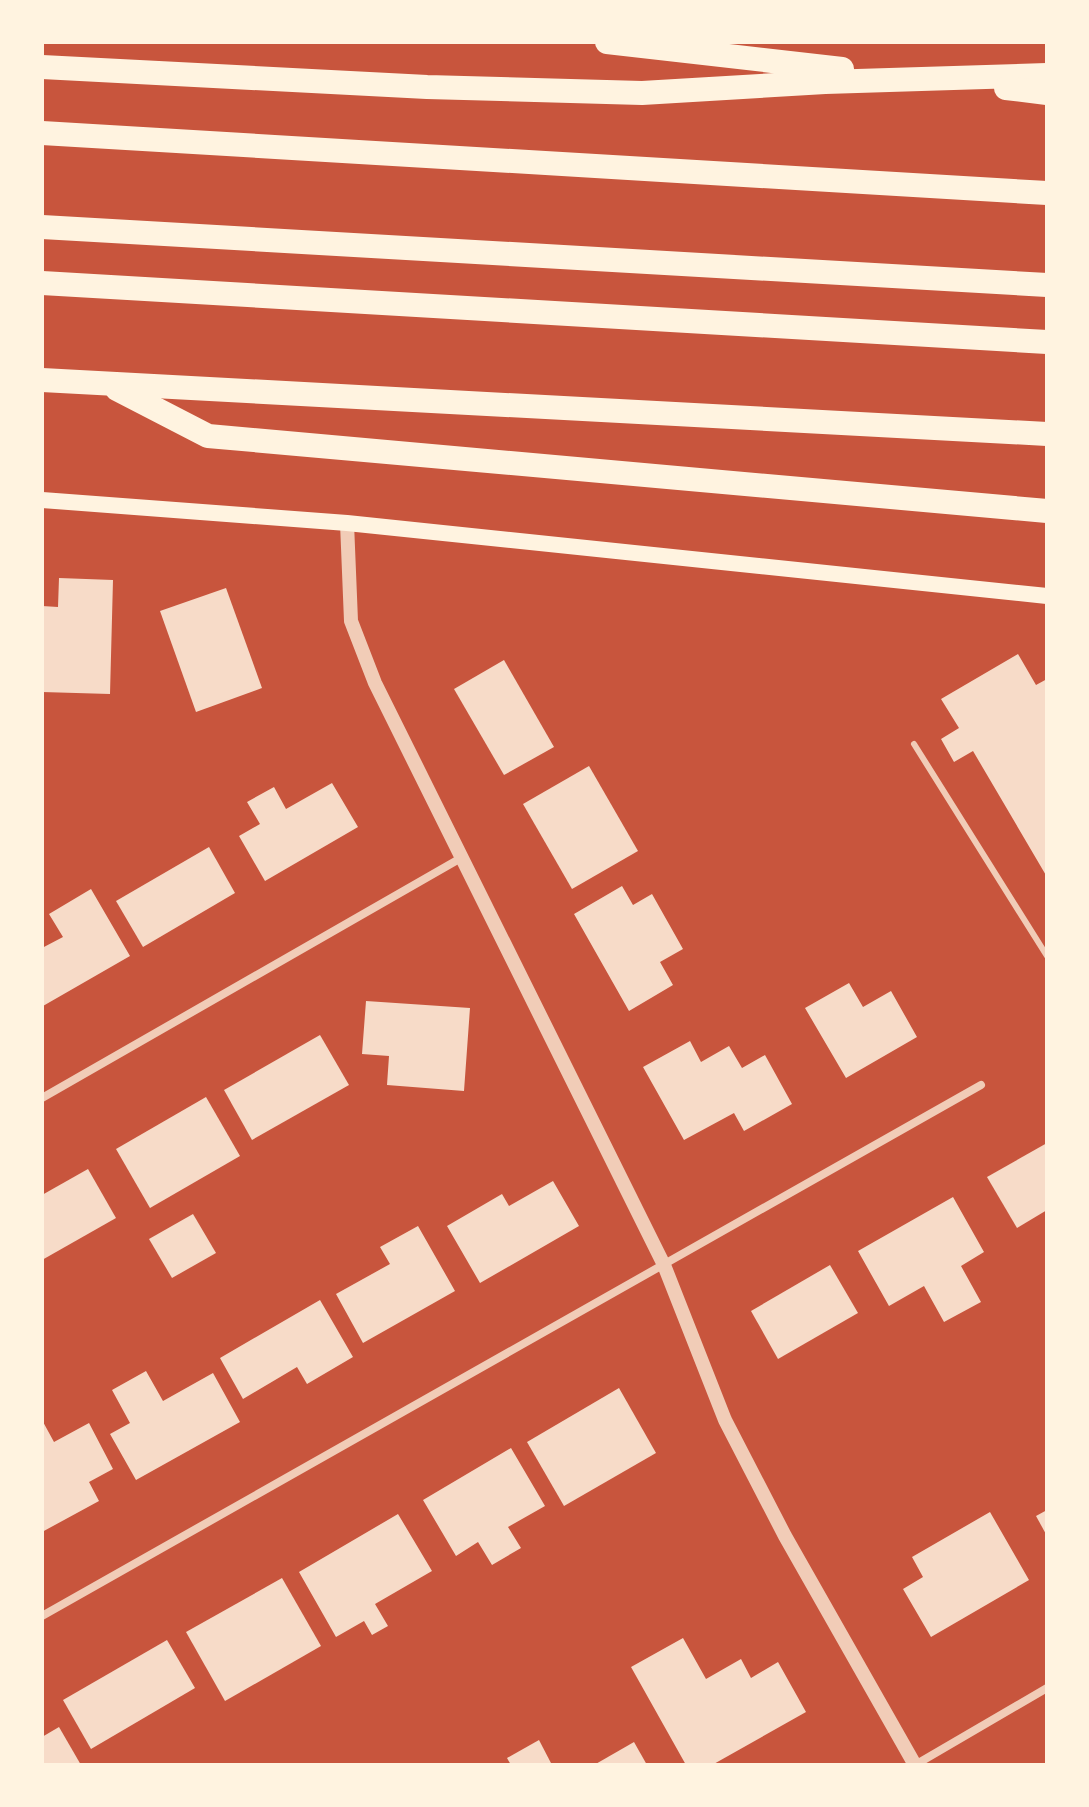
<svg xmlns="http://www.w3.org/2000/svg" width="1089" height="1807" font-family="Helvetica,sans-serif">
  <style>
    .building { fill: #f7dbc8 }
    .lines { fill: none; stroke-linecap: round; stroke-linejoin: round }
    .service { stroke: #f1ccb7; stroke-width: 6 }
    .minor { stroke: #f1ccb7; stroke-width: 8 }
    .tertiary { stroke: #f1ccb7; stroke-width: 14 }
    .secondary { stroke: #fff3e0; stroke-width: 16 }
    .motorway { stroke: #fff3e0; stroke-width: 24 }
  </style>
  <rect width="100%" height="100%" fill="#c8553d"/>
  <!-- building -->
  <g class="building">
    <polygon points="59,578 113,580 110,694 42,692 42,606 58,607"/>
    <polygon points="226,588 262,688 196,712 160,611"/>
    <polygon points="1018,654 1036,685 1047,679 1047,877 973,751 954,762 941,739 959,728 941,699"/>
    <polygon points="504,660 554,747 504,775 454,689"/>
    <polygon points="589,766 638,851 572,889 523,804"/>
    <polygon points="332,783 358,827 265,881 239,836 260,824 247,802 274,787 286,809"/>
    <polygon points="209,847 235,893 143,947 116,901"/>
    <polygon points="622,886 633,905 652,894 683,949 660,962 673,985 629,1011 574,914"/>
    <polygon points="91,889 130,956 43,1006 42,948 63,937 49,914"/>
    <polygon points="849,983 863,1007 891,991 917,1037 846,1078 805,1008"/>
    <polygon points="366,1001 470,1008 464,1091 387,1085 389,1056 362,1054"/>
    <polygon points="320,1035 349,1085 252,1140 224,1090"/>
    <polygon points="690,1041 701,1062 729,1046 742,1068 765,1055 792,1104 744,1131 734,1113 684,1140 643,1067"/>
    <polygon points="206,1097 240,1156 150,1208 116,1149"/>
    <polygon points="1047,1143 1047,1210 1017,1228 987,1177"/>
    <polygon points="88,1169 116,1218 42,1260 42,1195"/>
    <polygon points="553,1181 579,1226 480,1283 447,1226 502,1194 509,1206"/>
    <polygon points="953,1197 984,1252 961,1266 981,1302 944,1322 924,1286 889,1306 858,1251"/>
    <polygon points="193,1214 216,1253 172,1278 149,1239"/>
    <polygon points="418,1226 455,1291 363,1343 336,1294 390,1264 380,1247"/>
    <polygon points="830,1265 858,1313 778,1359 751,1311"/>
    <polygon points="320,1300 353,1357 307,1384 297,1367 243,1399 220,1358"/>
    <polygon points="146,1371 163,1401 213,1373 240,1422 136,1480 110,1434 130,1423 112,1390"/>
    <polygon points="619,1388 656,1453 564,1506 527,1442"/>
    <polygon points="42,1420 54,1442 89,1423 113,1469 89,1482 99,1501 42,1532"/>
    <polygon points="511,1448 545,1506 508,1527 521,1548 492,1565 478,1542 456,1556 423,1500"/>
    <polygon points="1047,1510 1047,1536 1036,1516"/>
    <polygon points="990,1512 1029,1580 931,1637 903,1589 923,1577 912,1557"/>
    <polygon points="398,1514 432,1571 375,1604 388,1626 372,1635 364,1621 336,1637 299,1572"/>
    <polygon points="282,1578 321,1646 225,1701 186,1632"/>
    <polygon points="683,1638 706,1679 741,1659 751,1678 778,1662 806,1712 712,1765 686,1765 631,1667"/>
    <polygon points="167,1640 195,1688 91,1749 63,1700"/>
    <polygon points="59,1727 81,1765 42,1765 42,1737"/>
    <polygon points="539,1740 552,1765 511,1765 507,1758"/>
    <polygon points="634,1742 647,1765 594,1765"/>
  </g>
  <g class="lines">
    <!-- service -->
    <polyline class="service" points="914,744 1047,956"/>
    <!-- minor -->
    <g class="minor">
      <polyline points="42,1098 461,858"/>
      <polyline points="42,1616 981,1085"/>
      <polyline points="915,1765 1047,1688"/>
    </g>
    <!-- tertiary -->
    <polyline class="tertiary" points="347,523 351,621 375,683 664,1265 725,1420 785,1536 915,1765"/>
    <!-- secondary -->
    <polyline class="secondary" points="42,500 347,523 1047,596"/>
    <!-- motorway -->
    <g class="motorway">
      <polyline points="607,42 842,69"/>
      <polyline points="42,67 427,87 642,93 825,82 1047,75"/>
      <polyline points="1006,88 1047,93"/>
      <polyline points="42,133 1047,193"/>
      <polyline points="42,227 1047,285"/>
      <polyline points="42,283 1047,342"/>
      <polyline points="42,380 1047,434"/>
      <polyline points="117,389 208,436 1047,511"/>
    </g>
  </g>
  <!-- border -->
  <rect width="1089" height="1807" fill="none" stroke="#fff3e0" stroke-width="88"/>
</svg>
